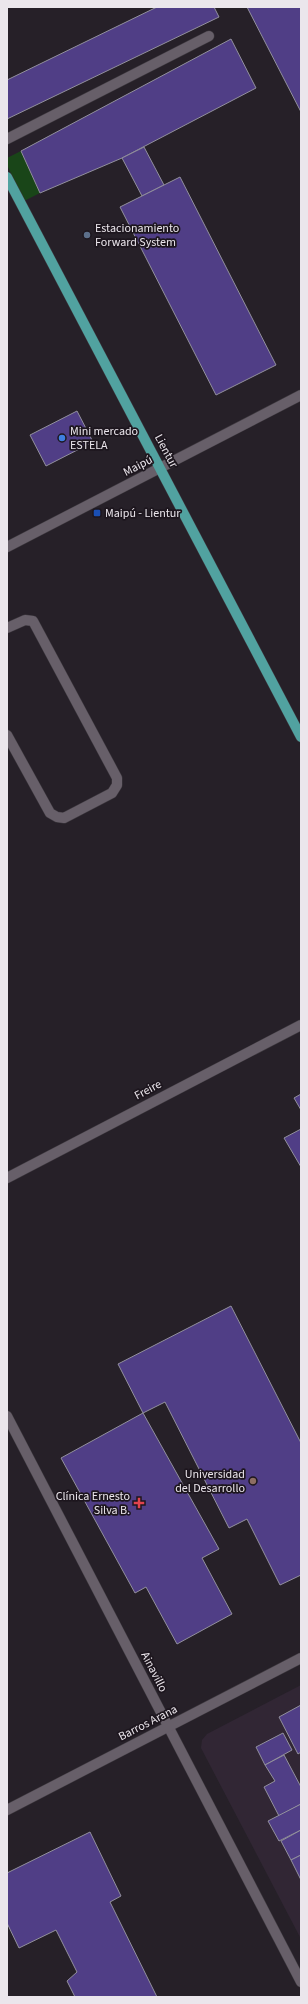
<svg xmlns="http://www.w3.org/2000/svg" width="308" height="2004" font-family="'Source Sans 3',sans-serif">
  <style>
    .built { fill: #312634 }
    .green { fill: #194518 }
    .building { fill: #503e86; stroke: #92909d }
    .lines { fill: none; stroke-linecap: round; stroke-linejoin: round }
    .lane-casing { stroke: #3f3a40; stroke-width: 11 }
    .street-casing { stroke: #3f3a40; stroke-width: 11 }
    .secondary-casing { stroke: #3f3a40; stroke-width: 11 }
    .primary-casing { stroke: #3f3a40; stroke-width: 11 }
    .lane { stroke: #675f69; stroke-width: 10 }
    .street { stroke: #675f69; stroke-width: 10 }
    .secondary { stroke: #675f69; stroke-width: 10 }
    .primary { stroke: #51a2a0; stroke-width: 10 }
    .service-dot { fill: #5c6f8a; stroke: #1d161e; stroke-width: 1.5 }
    .shop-dot { fill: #3f7fe0; stroke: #1d161e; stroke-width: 1.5 }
    .transit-dot { fill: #1a4fb4; stroke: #1d161e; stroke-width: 1.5 }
    .education-dot { fill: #8d6e63; stroke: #1d161e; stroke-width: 1.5 }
    .health-dot { fill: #e0444e; stroke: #1d161e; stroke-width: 1.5 }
    .labels { text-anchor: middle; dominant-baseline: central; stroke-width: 3.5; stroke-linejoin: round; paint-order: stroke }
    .poi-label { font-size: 12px; fill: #ebe6ec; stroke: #1d161e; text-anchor: start }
    .street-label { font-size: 12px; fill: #ebe6ec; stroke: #1d161e }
  </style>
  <rect width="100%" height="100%" fill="#262028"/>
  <!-- built -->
  <polygon class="built" points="301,1685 301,1939 201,1748 202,1740 207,1734"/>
  <!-- green -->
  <polygon class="green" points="21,151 40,193 24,201 7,165 7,158"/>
  <!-- building -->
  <g class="building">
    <polygon points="157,7 214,7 219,17 7,119 7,80"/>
    <polygon points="247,7 301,7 301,112"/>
    <polygon points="231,39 256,88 122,158 40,193 21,151"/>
    <polygon points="144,147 164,185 142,196 122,158"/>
    <polygon points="180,177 276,365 216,395 120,207"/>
    <polygon points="77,411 93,442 46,466 30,435"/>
    <polygon points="301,1094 301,1110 294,1098"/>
    <polygon points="301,1129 301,1167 284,1138"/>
    <polygon points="231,1306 301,1443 301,1575 280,1585 247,1519 229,1528 165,1402 143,1413 118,1364"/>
    <polygon points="143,1413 219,1549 202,1558 232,1614 177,1644 146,1587 135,1593 61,1458"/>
    <polygon points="301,1705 301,1752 298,1754 279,1717"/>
    <polygon points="283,1733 292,1750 265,1765 256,1747"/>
    <polygon points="284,1755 301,1787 301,1804 279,1816 264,1787 275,1781 265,1765"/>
    <polygon points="301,1804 301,1830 279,1841 268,1821"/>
    <polygon points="301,1830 301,1855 291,1860 281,1841"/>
    <polygon points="90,1832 121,1896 110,1902 157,1997 75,1997 67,1981 77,1972 56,1930 19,1948 7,1923 7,1873"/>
    <polygon points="301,1855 301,1880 291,1860"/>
  </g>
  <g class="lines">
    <defs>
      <polyline id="lane" points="7,628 25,620 33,621 117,778 117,785 112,793 64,818 57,817 50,813 7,735"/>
      <g id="street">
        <polyline points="7,139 209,36"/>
        <polyline points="7,1416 301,1982"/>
      </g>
      <g id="secondary">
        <polyline points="7,547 301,395"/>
        <polyline points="7,1178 301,1025"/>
        <polyline points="7,1810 301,1658"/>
      </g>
      <polyline id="primary" points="7,177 301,737"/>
    </defs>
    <!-- lane casing -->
    <use href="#lane" class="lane-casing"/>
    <!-- street casing -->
    <use href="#street" class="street-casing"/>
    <!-- secondary casing -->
    <use href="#secondary" class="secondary-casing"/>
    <!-- primary casing -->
    <use href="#primary" class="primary-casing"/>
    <!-- lane -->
    <use href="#lane" class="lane"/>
    <!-- street -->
    <use href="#street" class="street"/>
    <!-- secondary -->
    <use href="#secondary" class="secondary"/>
    <!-- primary -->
    <use href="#primary" class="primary"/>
  </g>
  <!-- markers -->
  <circle class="service-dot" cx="87" cy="235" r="4"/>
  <circle class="shop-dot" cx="62" cy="438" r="4"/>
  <rect class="transit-dot" x="93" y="509" width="8" height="8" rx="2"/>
  <circle class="education-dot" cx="253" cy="1481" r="4"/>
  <path class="health-dot" d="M137 1497h4v4h4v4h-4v4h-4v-4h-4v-4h4z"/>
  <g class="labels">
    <!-- poi labels -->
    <g class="poi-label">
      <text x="95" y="228">Estacionamiento<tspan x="95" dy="14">Forward System</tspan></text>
      <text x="70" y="431">Mini mercado<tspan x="70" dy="14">ESTELA</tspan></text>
      <text x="105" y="513">Maipú - Lientur</text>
      <text x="245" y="1474" text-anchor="end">Universidad<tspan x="245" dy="14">del Desarrollo</tspan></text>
      <text x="130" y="1496" text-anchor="end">Clínica Ernesto<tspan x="130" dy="14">Silva B.</tspan></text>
    </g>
    <!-- street labels -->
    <g class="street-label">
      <text transform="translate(166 451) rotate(62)">Lientur</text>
      <text transform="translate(138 466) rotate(-27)">Maipú</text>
      <text transform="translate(148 1090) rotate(-28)">Freire</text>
      <text transform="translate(154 1672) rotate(63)">Ainavillo</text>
      <text transform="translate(148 1723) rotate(-27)">Barros Arana</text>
    </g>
  </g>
  <!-- border -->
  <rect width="308" height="2004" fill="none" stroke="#ebe6ec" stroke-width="16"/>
</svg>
